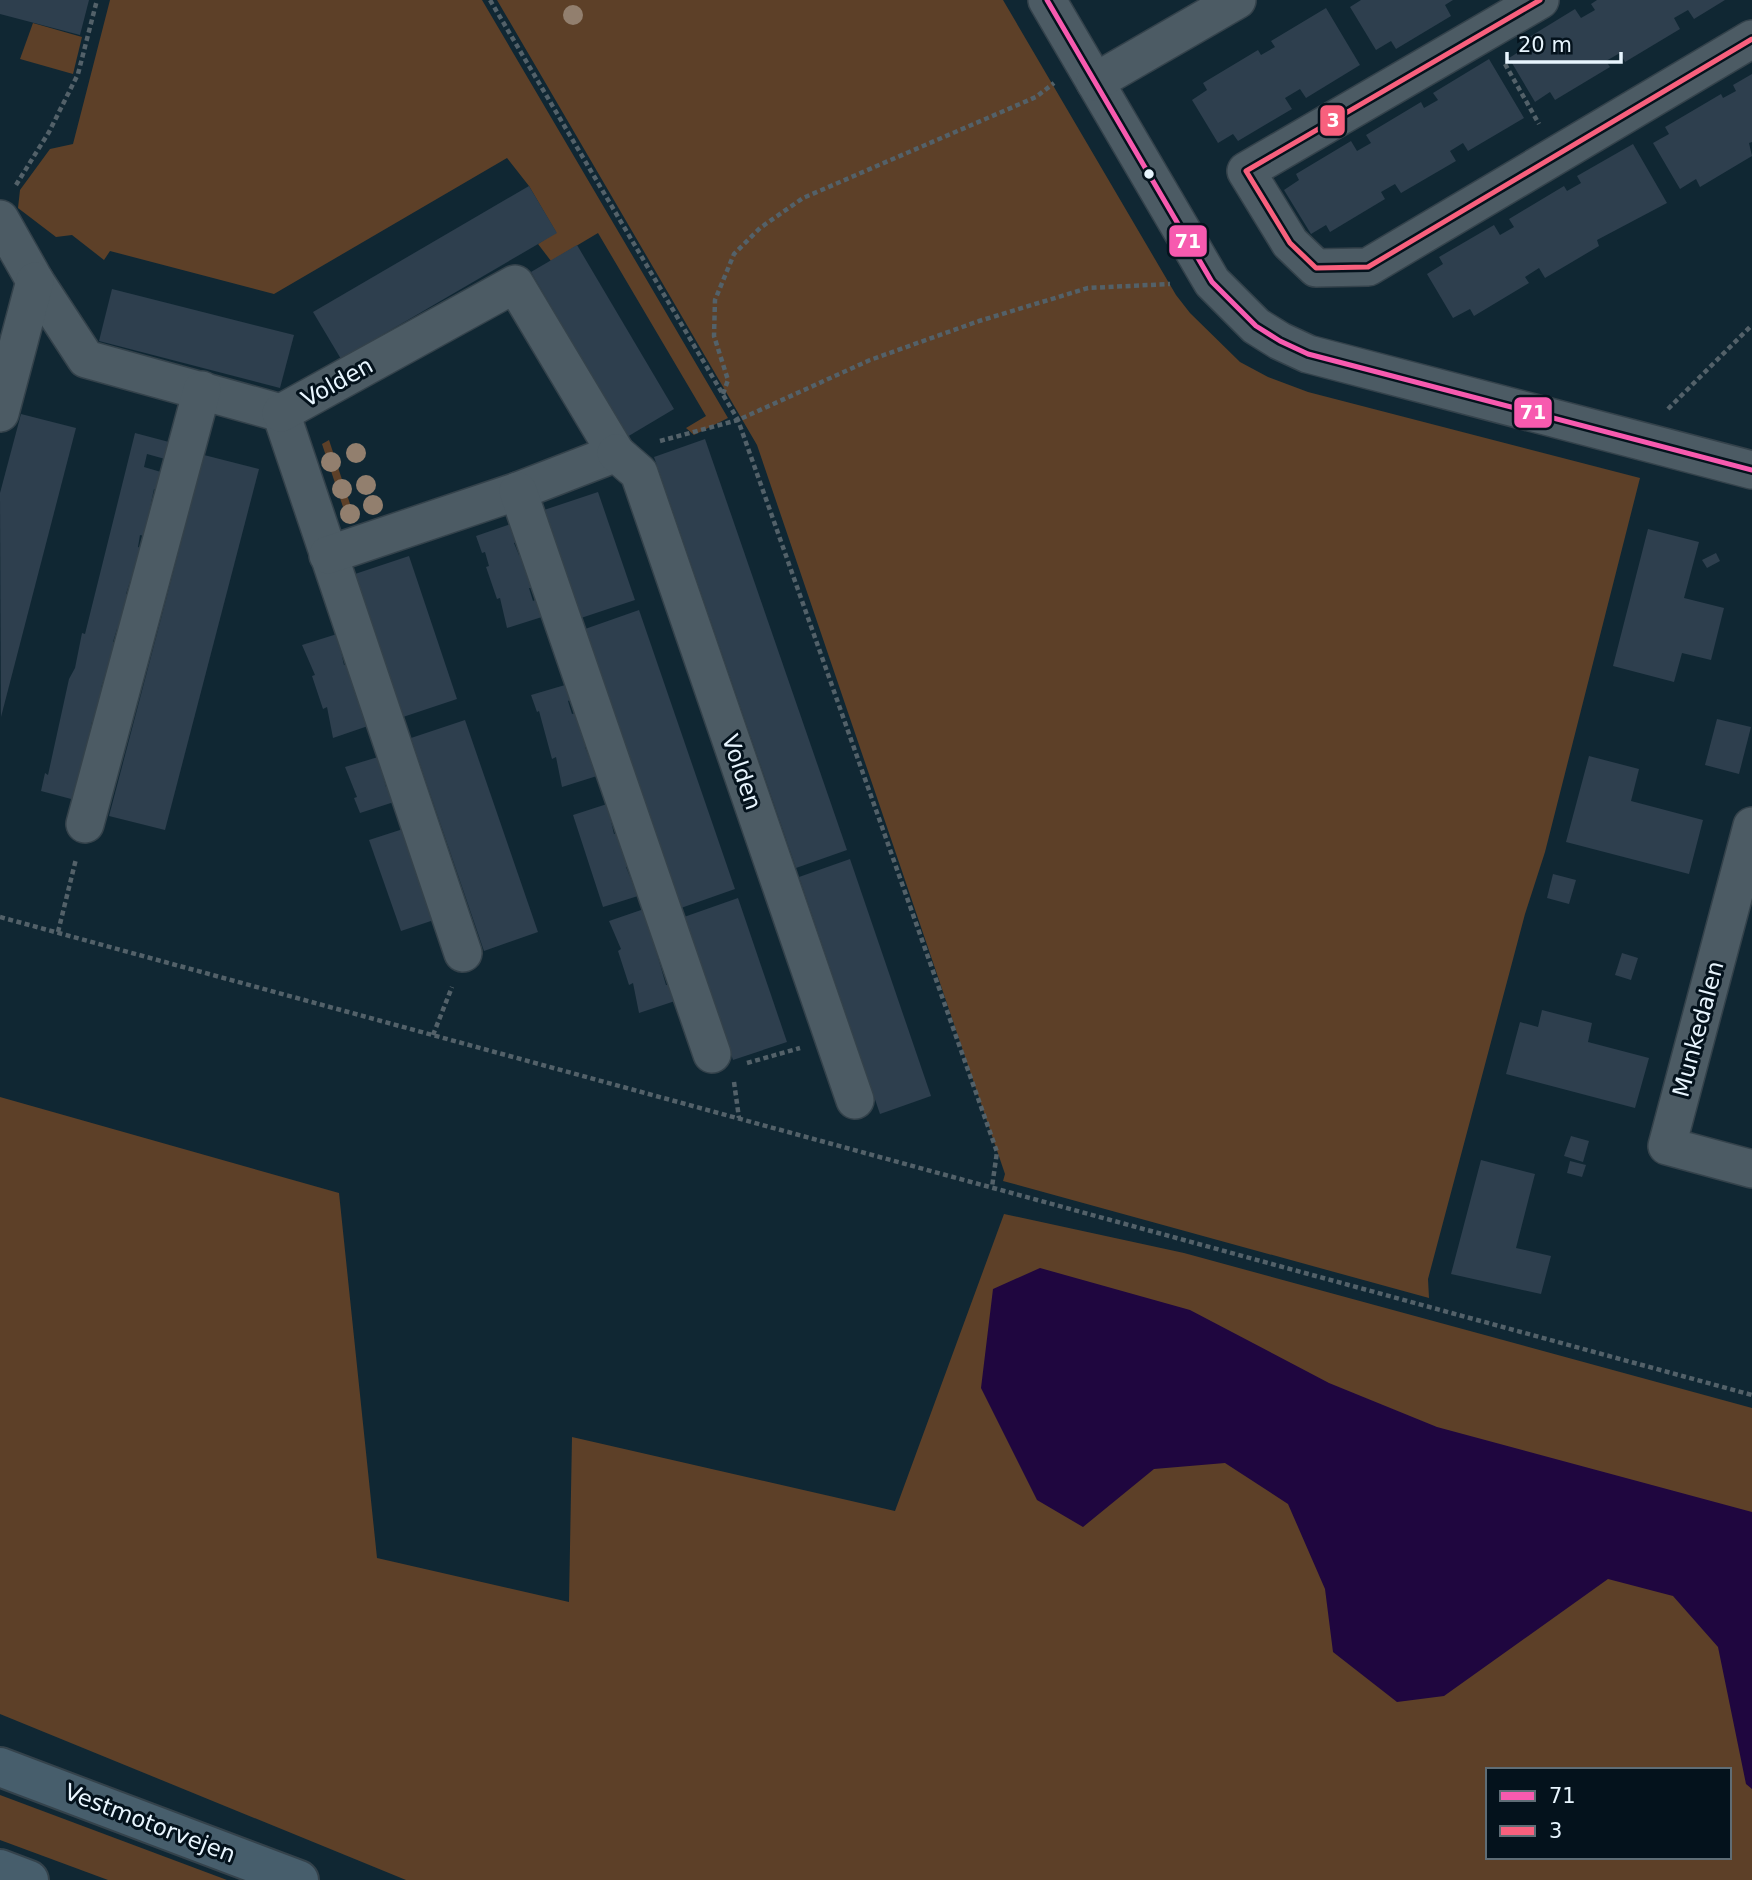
<svg xmlns="http://www.w3.org/2000/svg" width="1752" height="1880" font-family="'DejaVu Sans',sans-serif">
  <style>
    .green { fill: #5d4028; fill-rule: evenodd }
    .water { fill: #1f063f }
    .building { fill: #2e3f4e }
    .lines { fill: none; stroke-linecap: round; stroke-linejoin: round }
    .minor-casing { stroke: #34424b; stroke-width: 40 }
    .highway-casing { stroke: #34424b; stroke-width: 42 }
    .path { stroke: #536169; stroke-width: 4.5; stroke-dasharray: 5 3.5; stroke-linecap: butt }
    .minor { stroke: #4c5b64; stroke-width: 37 }
    .highway { stroke: #475e6c; stroke-width: 38 }
    .bus-1-casing { stroke: #04121c; stroke-width: 10 }
    .bus-2-casing { stroke: #04121c; stroke-width: 10 }
    .bus-1 { stroke: #f75aaf; stroke-width: 5 }
    .bus-2 { stroke: #f8607d; stroke-width: 5 }
    .tree { fill: #927f6e }
    .bus-dot { fill: #e8f5fe; stroke: #04121c; stroke-width: 2.5 }
    .labels { text-anchor: middle; dominant-baseline: central; stroke-width: 6; stroke-linejoin: round; paint-order: stroke }
    .street-label { font-size: 23px; fill: #e8f5fe; stroke: #04121c }
    .line-badge { stroke: #04121c; stroke-width: 2.5 }
    .badge-label { font-size: 19px; text-anchor: middle; font-weight: bold; fill: #fff }
  </style>
  <rect width="100%" height="100%" fill="#102733"/>
  <!-- green -->
  <g class="green">
    <polygon points="110,0 482,0 728,418 694,435 686,428 706,416 598,233 551,261 538,244 556,232 529,186 507,158 274,294 110,251 104,260 72,235 56,237 18,208 20,190 50,149 73,144"/>
    <polygon points="497,0 1003,0 1176,295 1190,313 1240,362 1268,377 1308,392 1640,478 1545,852 1525,914 1428,1279 1429,1298 1003,1181 1005,1174 757,445"/>
    <polygon points="33,23 82,37 73,74 20,59"/>
    <polygon points="329,440 354,516 347,519 322,444"/>
    <path d="M0,1097L339,1193L377,1558L569,1602L572,1437L895,1511L1004,1214L1184,1253L1752,1408V1880H406L0,1714ZM1488,1770H1729V1857H1488Z"/>
    <polygon points="0,1795 227,1880 108,1880 0,1840"/>
  </g>
  <!-- water -->
  <polygon class="water" points="1040,1268 1190,1310 1329,1383 1437,1427 1752,1512 1752,1789 1746,1784 1718,1647 1673,1596 1608,1579 1444,1696 1397,1702 1333,1652 1325,1589 1288,1504 1225,1463 1154,1469 1083,1527 1037,1500 981,1388 993,1289"/>
  <!-- building -->
  <g class="building">
    <polygon points="0,0 89,0 80,35 0,14"/>
    <polygon points="1361,0 1453,0 1445,5 1451,16 1396,49 1391,41 1376,50 1350,7"/>
    <polygon points="1597,0 1725,0 1694,19 1688,10 1674,18 1680,29 1625,62 1620,53 1606,61 1610,67 1555,100 1550,92 1535,102 1509,58 1525,48 1521,42 1575,9 1581,18 1595,10 1591,4"/>
    <polygon points="1326,8 1360,65 1306,98 1300,89 1285,98 1292,109 1238,141 1233,134 1218,143 1192,100 1207,90 1203,83 1258,50 1261,55 1275,47 1271,41"/>
    <polygon points="1489,59 1524,118 1468,151 1463,143 1450,151 1456,161 1401,193 1395,184 1381,192 1385,199 1330,232 1326,225 1311,234 1284,190 1299,180 1296,174 1351,141 1357,151 1371,143 1366,135 1421,102 1424,108 1438,100 1433,93"/>
    <polygon points="1752,74 1752,142 1749,143 1752,156 1700,187 1696,179 1680,189 1653,143 1669,134 1665,127 1721,94 1723,98 1736,91 1733,85"/>
    <polygon points="1633,144 1667,203 1597,240 1599,246 1545,278 1539,268 1525,277 1529,283 1474,316 1470,309 1453,318 1427,274 1443,264 1439,257 1494,225 1500,235 1514,227 1509,219 1564,186 1567,191 1581,183 1577,176"/>
    <polygon points="529,186 557,233 341,359 313,312"/>
    <polygon points="577,245 674,409 627,437 531,272"/>
    <polygon points="112,289 294,335 280,388 99,341"/>
    <polygon points="21,414 76,428 1,717 0,493"/>
    <polygon points="135,433 169,442 165,459 147,454 144,467 161,472 156,490 154,489 144,536 140,535 138,547 141,548 126,594 129,595 120,629 117,629 113,642 116,642 101,688 104,689 96,723 92,722 89,735 92,736 75,800 41,791 45,773 48,775 69,679 75,668 82,633 85,634"/>
    <polygon points="705,439 847,850 796,868 654,457"/>
    <polygon points="204,455 259,469 165,830 109,816"/>
    <polygon points="598,492 635,600 581,618 544,510"/>
    <polygon points="511,524 517,542 514,543 519,555 522,555 532,588 529,588 533,601 537,599 542,617 507,628 500,598 497,599 486,567 489,566 485,552 482,553 476,536"/>
    <polygon points="1648,529 1699,542 1684,598 1724,608 1711,660 1682,653 1674,682 1613,666"/>
    <polygon points="1716,553 1720,561 1707,568 1702,560"/>
    <polygon points="409,556 457,699 403,717 355,574"/>
    <polygon points="639,610 735,889 681,908 585,629"/>
    <polygon points="337,634 344,665 348,664 359,696 356,697 368,726 333,738 327,707 323,709 312,676 315,675 302,645"/>
    <polygon points="565,685 570,700 568,701 572,714 576,713 588,746 585,747 597,776 562,787 556,757 552,759 539,711 537,712 531,695"/>
    <polygon points="1717,719 1751,727 1739,774 1705,765"/>
    <polygon points="465,720 538,932 484,951 411,738"/>
    <polygon points="1589,756 1639,769 1631,801 1703,820 1689,874 1566,842"/>
    <polygon points="378,757 386,787 389,786 394,802 360,813 354,798 357,797 345,767"/>
    <polygon points="607,804 614,834 618,833 629,866 626,867 638,896 603,907 573,815"/>
    <polygon points="403,829 434,920 401,931 369,840"/>
    <polygon points="850,859 931,1096 880,1114 799,877"/>
    <polygon points="1553,874 1576,880 1569,904 1547,898"/>
    <polygon points="738,898 787,1042 733,1060 684,917"/>
    <polygon points="644,909 666,985 669,985 675,1001 639,1013 633,983 629,985 618,951 621,949 609,921"/>
    <polygon points="1622,953 1638,958 1631,980 1615,975"/>
    <polygon points="1542,1010 1592,1023 1588,1042 1649,1058 1635,1108 1506,1074 1520,1022 1538,1027"/>
    <polygon points="1571,1136 1589,1141 1583,1162 1564,1156"/>
    <polygon points="1481,1160 1535,1174 1516,1248 1551,1256 1541,1294 1451,1274"/>
    <polygon points="1570,1161 1586,1165 1582,1177 1567,1173"/>
  </g>
  <g class="lines">
    <defs>
      <g id="minor">
        <polyline points="1047,0 1212,282 1256,326 1280,341 1308,354 1752,470"/>
        <polyline points="1540,0 1246,171 1290,243 1316,268 1368,267 1752,39"/>
        <polyline points="1095,82 1237,0"/>
        <polyline points="0,219 35,281 86,359 281,413 463,953"/>
        <polyline points="0,413 35,281"/>
        <polyline points="281,413 515,284 616,453 518,491 328,555"/>
        <polyline points="616,453 639,473 855,1100"/>
        <polyline points="518,491 712,1054"/>
        <polyline points="85,824 202,390"/>
        <polyline points="1752,826 1667,1146 1752,1169"/>
      </g>
      <g id="highway">
        <polyline points="0,1767 299,1880"/>
        <polyline points="0,1869 29,1880"/>
      </g>
    </defs>
    <!-- minor casing -->
    <use href="#minor" class="minor-casing"/>
    <!-- highway casing -->
    <use href="#highway" class="highway-casing"/>
    <!-- path -->
    <g class="path">
      <polyline points="490,0 738,420 997,1152 992,1187"/>
      <polyline points="1505,64 1539,124"/>
      <polyline points="16,185 49,132 78,74 97,0"/>
      <polyline points="723,394 728,380 714,336 715,300 734,254 760,228 803,198 1036,97 1054,83"/>
      <polyline points="1668,409 1752,325"/>
      <polyline points="660,441 738,420 870,360 979,321 1088,288 1170,284"/>
      <polyline points="0,917 1752,1395"/>
      <polyline points="58,932 76,859"/>
      <polyline points="433,1035 452,987"/>
      <polyline points="747,1063 800,1048"/>
      <polyline points="734,1082 739,1118"/>
    </g>
    <!-- minor -->
    <use href="#minor" class="minor"/>
    <!-- highway -->
    <use href="#highway" class="highway"/>
    <defs>
      <polyline id="bus-1" points="1047,0 1212,282 1256,326 1280,341 1308,354 1752,470"/>
      <polyline id="bus-2" points="1540,0 1246,171 1290,243 1316,268 1368,267 1752,39"/>
    </defs>
    <!-- bus-1 casing -->
    <use href="#bus-1" class="bus-1-casing"/>
    <!-- bus-2 casing -->
    <use href="#bus-2" class="bus-2-casing"/>
    <!-- bus-1 -->
    <use href="#bus-1" class="bus-1"/>
    <!-- bus-2 -->
    <use href="#bus-2" class="bus-2"/>
  </g>
  <!-- trees -->
  <g class="tree">
    <circle cx="573" cy="15" r="10"/>
    <circle cx="356" cy="453" r="10"/>
    <circle cx="331" cy="462" r="10"/>
    <circle cx="366" cy="485" r="10"/>
    <circle cx="342" cy="489" r="10"/>
    <circle cx="373" cy="505" r="10"/>
    <circle cx="350" cy="514" r="10"/>
  </g>
  <!-- markers -->
  <circle class="bus-dot" cx="1149" cy="174" r="6"/>
  <g class="labels">
    <!-- street labels -->
    <g class="street-label">
      <text transform="translate(337 382) rotate(-29)">Volden</text>
      <text transform="translate(742 772) rotate(71)">Volden</text>
      <text transform="translate(1698 1029) rotate(-75)">Munkedalen</text>
      <text transform="translate(150 1823) rotate(21)">Vestmotorvejen</text>
    </g>
  </g>
  <g class="line-badge">
    <rect x="1319" y="104" width="27" height="33" rx="7" fill="#f8607d"/>
    <rect x="1168" y="224" width="40" height="34" rx="7" fill="#f75aaf"/>
    <rect x="1513" y="396" width="40" height="33" rx="7" fill="#f75aaf"/>
  </g>
  <g class="badge-label">
    <text x="1333" y="127">3</text>
    <text x="1188" y="248">71</text>
    <text x="1533" y="419">71</text>
  </g>
  <!-- legend -->
  <rect x="1486" y="1768" width="245" height="91" fill="#04121c" stroke="#5f6d76" stroke-width="2"/>
  <rect x="1500" y="1791" width="35" height="10" fill="#f75aaf" stroke="#5f6d76" stroke-width="2"/>
  <text x="1549" y="1803" font-size="21" fill="#e8f5fe">71</text>
  <rect x="1500" y="1826" width="35" height="10" fill="#f8607d" stroke="#5f6d76" stroke-width="2"/>
  <text x="1549" y="1838" font-size="21" fill="#e8f5fe">3</text>
  <!-- scale -->
  <path d="M1507 52v10h114v-10" fill="none" stroke="#e8f5fe" stroke-width="3.5"/>
  <text x="1518" y="52" font-size="21" fill="#e8f5fe" stroke="#04121c" stroke-width="5" paint-order="stroke">20 m</text>
</svg>
